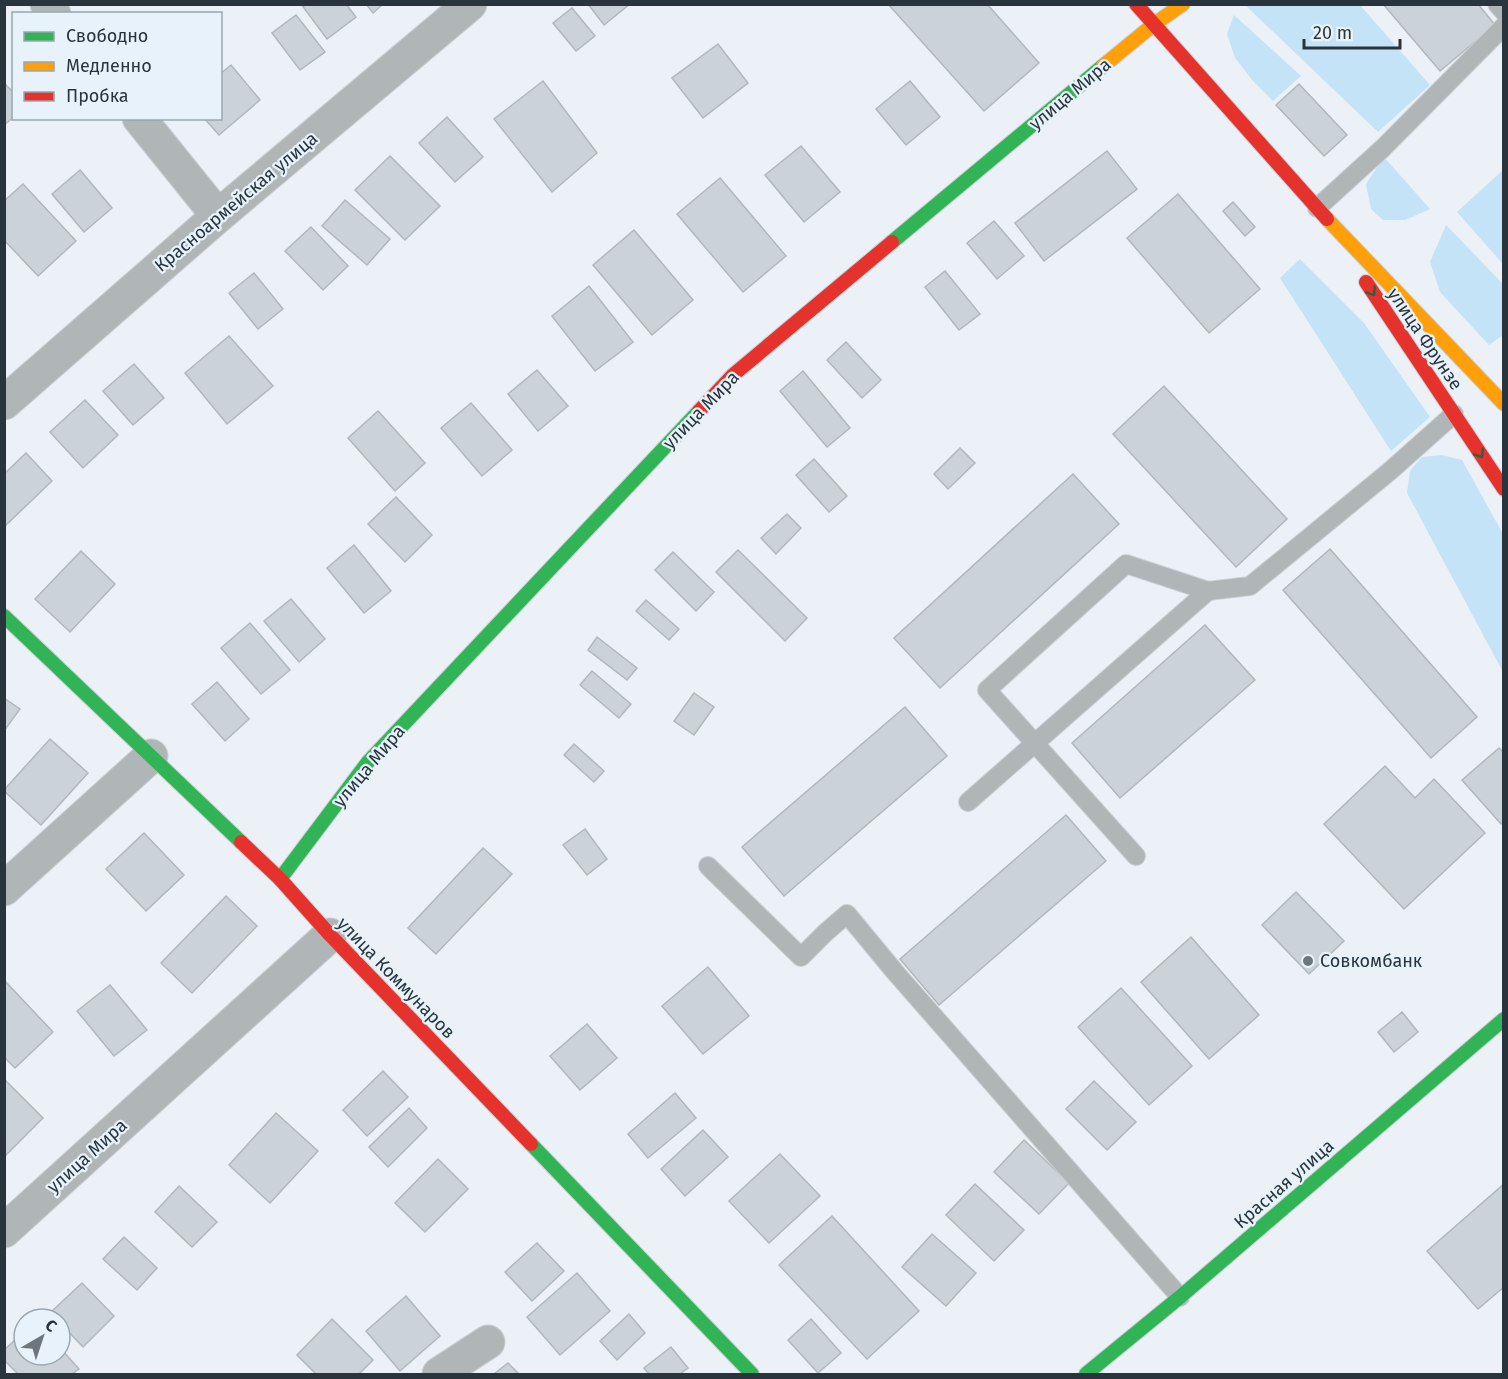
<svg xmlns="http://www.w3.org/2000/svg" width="1508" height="1379" font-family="'Fira Sans',sans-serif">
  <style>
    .green { fill: #c4e3f7 }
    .building { fill: #cbd3d9; stroke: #b0b8bd; stroke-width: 1.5 }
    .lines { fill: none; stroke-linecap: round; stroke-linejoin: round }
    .lane-casing { stroke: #c9cfd4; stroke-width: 20 }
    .street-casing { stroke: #c9cfd4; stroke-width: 35 }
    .fast-casing { stroke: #c9cfd4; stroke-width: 16 }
    .slow-casing { stroke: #c9cfd4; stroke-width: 16 }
    .jam-casing { stroke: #c9cfd4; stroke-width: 16 }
    .lane { stroke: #b0b5b8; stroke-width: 18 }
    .street { stroke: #b0b5b8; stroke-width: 33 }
    .fast { stroke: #30b455; stroke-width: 14 }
    .slow { stroke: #ff9f0a; stroke-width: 14 }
    .jam { stroke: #e5322d; stroke-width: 14 }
    .oneway { stroke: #2b6145 }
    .poi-dot { fill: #6d767d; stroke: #e7f2fa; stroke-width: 2 }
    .labels { text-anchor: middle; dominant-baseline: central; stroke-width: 4.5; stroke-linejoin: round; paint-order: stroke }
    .street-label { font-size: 18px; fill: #29343c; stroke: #e7f2fa }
    .poi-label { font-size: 18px; fill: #29343c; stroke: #e7f2fa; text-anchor: start }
  </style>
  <rect width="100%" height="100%" fill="#ebf1f6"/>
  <!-- green -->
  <g class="green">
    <polygon points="1245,5 1360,5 1430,85 1378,132"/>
    <polygon points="1234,15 1301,76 1273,101 1253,81 1235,58 1227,34"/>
    <polygon points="1384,157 1430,209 1405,220 1383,220 1371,209 1366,184"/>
    <polygon points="1503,170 1503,264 1457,212"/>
    <polygon points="1446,225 1503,284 1503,335 1489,345 1440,292 1430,262"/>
    <polygon points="1300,259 1364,323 1430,417 1391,451 1280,278"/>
    <polygon points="1442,455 1462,460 1503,534 1503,672 1407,493 1410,471 1422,457"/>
  </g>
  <!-- building -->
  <g class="building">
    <polygon points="301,4 346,4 356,17 327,39"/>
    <polygon points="366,4 383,4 373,13"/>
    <polygon points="588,4 630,4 604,25"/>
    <polygon points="888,4 987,4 1039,63 984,111"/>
    <polygon points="1383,4 1478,4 1495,25 1440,71"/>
    <polygon points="572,8 595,36 576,51 553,23"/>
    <polygon points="296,15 325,52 300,70 272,33"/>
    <polygon points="718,44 748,83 703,118 672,78"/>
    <polygon points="231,65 260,100 219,135 204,118 220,118 220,74"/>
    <polygon points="543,81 597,153 552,192 494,119"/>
    <polygon points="910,81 940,117 906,145 876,109"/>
    <polygon points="4,83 14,93 14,117 4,125"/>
    <polygon points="1299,84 1347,135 1324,156 1276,105"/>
    <polygon points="447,117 483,157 455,182 419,143"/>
    <polygon points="801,146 840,192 804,222 765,175"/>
    <polygon points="1107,151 1137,189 1044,261 1015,223"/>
    <polygon points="390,156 440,206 405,240 355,190"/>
    <polygon points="80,170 112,208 84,232 52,194"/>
    <polygon points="720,178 786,256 743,292 677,214"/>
    <polygon points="23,184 76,241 38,276 4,240 4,201"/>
    <polygon points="1178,194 1260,289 1209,333 1127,238"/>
    <polygon points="345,200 390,239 367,265 322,226"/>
    <polygon points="1233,202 1255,227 1245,236 1223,211"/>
    <polygon points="994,221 1024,256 997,279 967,243"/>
    <polygon points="311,227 348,266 323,290 285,251"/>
    <polygon points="634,230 693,300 652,335 593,265"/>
    <polygon points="945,271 980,314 959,330 925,287"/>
    <polygon points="254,273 283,309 258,329 229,293"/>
    <polygon points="589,286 633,342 595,371 552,316"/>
    <polygon points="229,336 273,386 227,424 185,373"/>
    <polygon points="846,342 881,380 862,398 827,360"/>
    <polygon points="134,364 164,398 133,425 103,391"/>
    <polygon points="537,370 568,406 538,431 508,394"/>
    <polygon points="803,371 850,428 827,447 780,391"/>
    <polygon points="1164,386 1287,519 1236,567 1113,434"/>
    <polygon points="85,400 118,435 83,468 50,432"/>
    <polygon points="471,403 512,450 482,476 441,428"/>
    <polygon points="378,411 425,463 395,491 348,438"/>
    <polygon points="960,448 975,463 948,489 934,474"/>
    <polygon points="26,453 52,481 5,526 4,474"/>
    <polygon points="814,459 847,496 829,512 796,475"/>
    <polygon points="1073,474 1119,524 940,688 894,638"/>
    <polygon points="396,497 432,535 405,562 368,524"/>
    <polygon points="787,514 801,528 776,554 761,538"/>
    <polygon points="354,545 391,591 364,613 327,568"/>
    <polygon points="1330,549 1477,717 1431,758 1283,590"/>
    <polygon points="738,550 807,618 785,641 716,572"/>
    <polygon points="81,551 115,584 70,632 35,599"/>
    <polygon points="673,552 714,592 696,611 655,570"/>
    <polygon points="291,599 325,639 299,662 264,621"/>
    <polygon points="646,600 679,629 669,640 636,611"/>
    <polygon points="250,623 290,670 261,694 221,648"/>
    <polygon points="1205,625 1255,680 1120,798 1072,743"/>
    <polygon points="597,637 637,668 627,680 588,650"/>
    <polygon points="592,671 631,704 619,718 580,685"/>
    <polygon points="217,682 249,719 225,741 192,704"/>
    <polygon points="694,693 714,707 694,735 674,721"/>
    <polygon points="4,698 20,709 4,731"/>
    <polygon points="905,707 947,756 784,896 742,847"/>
    <polygon points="50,739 88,773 41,825 4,791 4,790"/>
    <polygon points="574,744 604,771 594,782 564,755"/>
    <polygon points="1499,748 1504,753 1504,821 1501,824 1462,780"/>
    <polygon points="1385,766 1415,798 1434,779 1485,833 1404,909 1324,824"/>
    <polygon points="1066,815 1106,861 939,1005 900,959"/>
    <polygon points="585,829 607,859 587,875 563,845"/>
    <polygon points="144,833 184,875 146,911 106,869"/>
    <polygon points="483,848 512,874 436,954 408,928"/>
    <polygon points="1296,892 1344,941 1309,974 1262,925"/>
    <polygon points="226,896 257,926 192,993 161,963"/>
    <polygon points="1191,937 1259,1015 1209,1059 1141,982"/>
    <polygon points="708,967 749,1016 703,1054 662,1006"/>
    <polygon points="4,980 53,1032 15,1068 4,1057"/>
    <polygon points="110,985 147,1030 114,1056 77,1011"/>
    <polygon points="1121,988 1192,1066 1149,1105 1078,1027"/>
    <polygon points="1402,1012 1418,1032 1394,1052 1378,1032"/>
    <polygon points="587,1024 617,1058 580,1090 550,1056"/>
    <polygon points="383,1071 408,1097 367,1136 343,1110"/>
    <polygon points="4,1079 43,1118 6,1155 4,1154"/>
    <polygon points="1094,1081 1136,1122 1107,1150 1066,1109"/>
    <polygon points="675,1093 696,1118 648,1158 628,1134"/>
    <polygon points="409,1108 427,1128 388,1167 369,1147"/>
    <polygon points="276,1113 318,1151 270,1203 229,1165"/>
    <polygon points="703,1130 728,1157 685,1196 661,1169"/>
    <polygon points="1024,1140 1069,1183 1039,1214 994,1172"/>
    <polygon points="780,1154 820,1196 769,1243 729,1201"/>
    <polygon points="438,1159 468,1189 425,1232 395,1203"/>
    <polygon points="975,1184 1024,1230 994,1261 946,1215"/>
    <polygon points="1504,1184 1504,1287 1478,1309 1427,1251"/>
    <polygon points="179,1186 217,1222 192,1247 155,1212"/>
    <polygon points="832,1216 919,1311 867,1359 779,1265"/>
    <polygon points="932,1234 976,1273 946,1306 902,1267"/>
    <polygon points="124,1237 157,1268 137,1290 103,1259"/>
    <polygon points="537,1243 564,1271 532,1301 505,1272"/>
    <polygon points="577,1273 610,1311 560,1355 527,1317"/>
    <polygon points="82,1283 114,1316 83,1347 60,1323 60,1319 56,1319 50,1313"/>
    <polygon points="406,1296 440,1336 400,1371 366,1331"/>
    <polygon points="629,1314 645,1333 617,1360 600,1341"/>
    <polygon points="332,1319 373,1360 359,1374 316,1374 297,1355"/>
    <polygon points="811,1319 841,1353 818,1373 788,1340"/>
    <polygon points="24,1332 24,1355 60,1355 60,1348 79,1369 72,1374 18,1374 4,1360 4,1350"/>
    <polygon points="671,1347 688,1368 680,1374 649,1374 644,1368"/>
    <polygon points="508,1363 519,1374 494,1374"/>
  </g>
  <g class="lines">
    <defs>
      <g id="lane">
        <polyline points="1497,4 1504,12"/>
        <polyline points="1317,208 1383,148 1504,26"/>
        <polyline points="968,802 1208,591"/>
        <polyline points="1136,856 987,690 1126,564 1208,591 1250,586 1390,471 1454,414"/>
        <polyline points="708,866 801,957 825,933 847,914 895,972 1180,1297"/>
      </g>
      <g id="street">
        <polyline points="47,4 54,14"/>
        <polyline points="139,118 218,216"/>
        <polyline points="4,403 218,216 470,4"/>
        <polyline points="4,889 151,756"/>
        <polyline points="4,1231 330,935"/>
        <polyline points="439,1374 488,1342"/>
      </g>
      <g id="fast">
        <polyline points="892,242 1103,66"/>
        <polyline points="4,616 241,842"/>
        <polyline points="280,879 368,762 699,411"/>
        <polyline points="531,1144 752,1374"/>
        <polyline points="1086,1374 1180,1297 1504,1019"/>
      </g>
      <g id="slow">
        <polyline points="1103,66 1153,25 1183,4"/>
        <polyline points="1327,219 1504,404"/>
      </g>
      <g id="jam">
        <polyline points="1136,4 1327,219"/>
        <polyline points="1366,282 1504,489"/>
        <polyline points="699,411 733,375 892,242"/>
        <polyline points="241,842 280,879 330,935 531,1144"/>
      </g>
    </defs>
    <!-- lane casing -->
    <use href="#lane" class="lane-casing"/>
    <!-- street casing -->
    <use href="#street" class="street-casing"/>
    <!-- fast casing -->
    <use href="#fast" class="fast-casing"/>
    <!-- slow casing -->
    <use href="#slow" class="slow-casing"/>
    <!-- jam casing -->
    <use href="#jam" class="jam-casing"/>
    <!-- lane -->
    <use href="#lane" class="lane"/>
    <!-- street -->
    <use href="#street" class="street"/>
    <!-- fast -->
    <use href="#fast" class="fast"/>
    <!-- slow -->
    <use href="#slow" class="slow"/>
    <!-- jam -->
    <use href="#jam" class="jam"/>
  </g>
  <!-- one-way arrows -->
  <defs><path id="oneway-chevron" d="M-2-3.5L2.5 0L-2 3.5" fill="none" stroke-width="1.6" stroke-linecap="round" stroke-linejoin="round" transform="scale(1.5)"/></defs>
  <g class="oneway">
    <use href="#oneway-chevron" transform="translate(1372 292) rotate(56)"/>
    <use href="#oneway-chevron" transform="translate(1480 454) rotate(57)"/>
  </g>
  <!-- markers -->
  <circle class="poi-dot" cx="1308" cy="961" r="6"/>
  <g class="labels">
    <!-- street labels -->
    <g class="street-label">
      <text transform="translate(1070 94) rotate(-40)">улица Мира</text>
      <text transform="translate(236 202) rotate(-40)">Красноармейская улица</text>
      <text transform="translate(1425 339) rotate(56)">улица Фрунзе</text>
      <text transform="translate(701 410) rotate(-46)">улица Мира</text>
      <text transform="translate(369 766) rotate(-50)">улица Мира</text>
      <text transform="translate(396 978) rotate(46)">улица Коммунаров</text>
      <text transform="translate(87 1156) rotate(-42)">улица Мира</text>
      <text transform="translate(1284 1184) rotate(-41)">Красная улица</text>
    </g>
    <!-- poi labels -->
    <g class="poi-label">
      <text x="1320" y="961">Совкомбанк</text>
    </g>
  </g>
  <!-- border -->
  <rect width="1508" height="1379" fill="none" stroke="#29343c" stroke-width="12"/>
  <!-- legend -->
  <rect x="12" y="12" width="210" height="108" fill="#e7f2fa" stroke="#9ba6ae" stroke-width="1.5"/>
  <rect x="24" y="32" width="30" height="9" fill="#30b455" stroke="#9ba6ae" stroke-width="1.5"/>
  <text x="66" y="42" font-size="18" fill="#29343c">Свободно</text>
  <rect x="24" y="62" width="30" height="9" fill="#ff9f0a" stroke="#9ba6ae" stroke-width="1.5"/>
  <text x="66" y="72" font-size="18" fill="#29343c">Медленно</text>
  <rect x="24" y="92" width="30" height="9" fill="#e5322d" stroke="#9ba6ae" stroke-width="1.5"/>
  <text x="66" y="102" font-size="18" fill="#29343c">Пробка</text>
  <!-- north arrow -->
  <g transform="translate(42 1337) rotate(39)"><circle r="28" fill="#e7f2fa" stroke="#9ba6ae" stroke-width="1.5"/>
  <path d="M0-4.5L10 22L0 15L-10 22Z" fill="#6d767d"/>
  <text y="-9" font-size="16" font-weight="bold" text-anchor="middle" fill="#29343c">С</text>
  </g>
  <!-- scale -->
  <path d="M1304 39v9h96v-9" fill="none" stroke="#29343c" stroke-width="3"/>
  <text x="1313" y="39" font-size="18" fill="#29343c" stroke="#e7f2fa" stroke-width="4.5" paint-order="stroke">20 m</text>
</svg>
